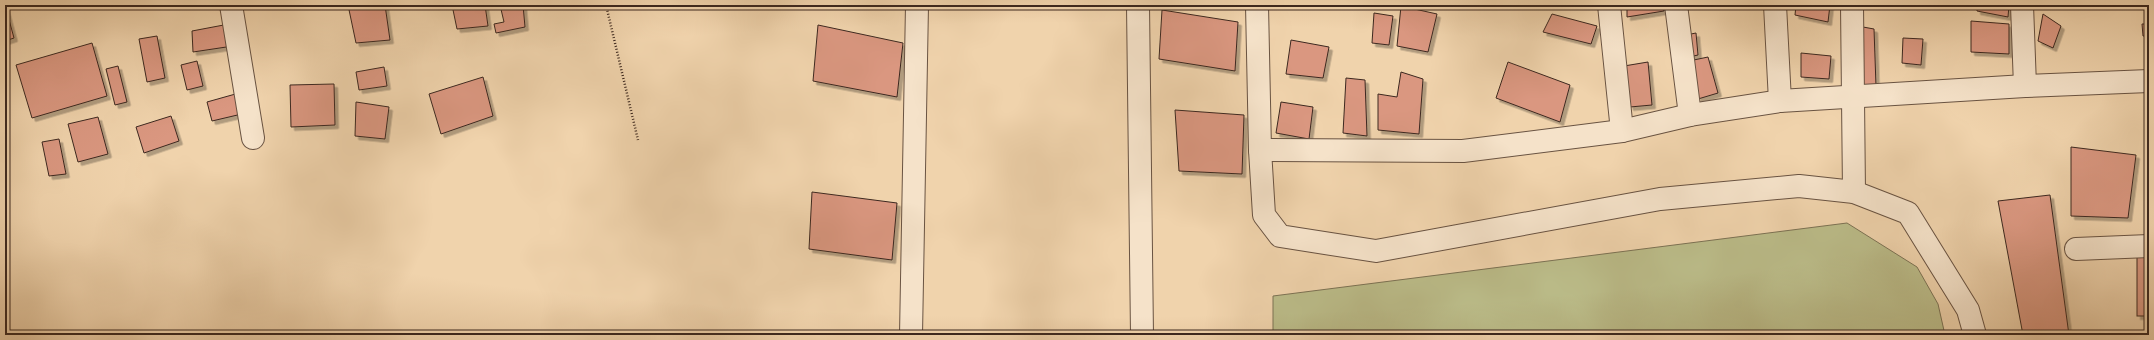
<svg xmlns="http://www.w3.org/2000/svg" width="2154" height="340" font-family="Vollkorn,serif">
  <style>
    .green { fill: #bbbc89; stroke: #7c7254 }
    .building { fill: #da9780; stroke: #3c281f; filter: url(#shadow) }
    .lines { fill: none; stroke-linecap: round; stroke-linejoin: round }
    .minor-casing { stroke: #695342; stroke-width: 24 }
    .path { stroke: #3c281f; stroke-width: 2.5; stroke-dasharray: 1 2; stroke-linecap: butt }
    .minor { stroke: #f5e2c9; stroke-width: 22 }
  </style>
  <defs>
    <filter id="shadow"><feDropShadow dx="3.5" dy="3.5" stdDeviation="0" flood-color="#0004"/></filter>
  </defs>
  <rect width="100%" height="100%" fill="#f0d3ac"/>
  <filter id="stains"><feTurbulence type="fractalNoise" baseFrequency=".005" numOctaves="4"/><feColorMatrix values="0 0 0 0 .2 0 0 0 0 .09 0 0 0 0 .02 0 0 0 .5 -.17"/></filter>
  <radialGradient id="worn" r=".72"><stop offset=".6" stop-color="#630" stop-opacity="0"/><stop offset="1" stop-color="#630" stop-opacity=".3"/></radialGradient>
  <!-- green -->
  <polygon class="green" points="1847,223 1917,267 1938,304 1945,335 1273,335 1273,296"/>
  <!-- building -->
  <g class="building">
    <polygon points="5,5 14,38 5,41"/>
    <polygon points="348,5 385,5 390,40 356,43"/>
    <polygon points="452,5 485,5 488,26 457,29"/>
    <polygon points="500,5 523,5 525,27 496,33 494,24 504,22"/>
    <polygon points="1627,5 1663,5 1664,11 1627,17"/>
    <polygon points="1796,5 1830,5 1828,22 1795,15"/>
    <polygon points="1977,5 2009,5 2008,17 1977,11"/>
    <polygon points="1401,6 1437,14 1428,52 1397,46"/>
    <polygon points="1162,10 1238,22 1235,71 1159,59"/>
    <polygon points="1374,13 1393,16 1389,45 1372,43"/>
    <polygon points="1552,14 1597,26 1591,44 1543,32"/>
    <polygon points="2043,14 2061,26 2053,48 2038,41"/>
    <polygon points="1971,21 2009,24 2009,54 1971,52"/>
    <polygon points="229,24 233,46 193,52 192,31"/>
    <polygon points="2142,24 2149,24 2149,36 2143,36"/>
    <polygon points="818,25 903,43 897,97 813,81"/>
    <polygon points="1863,27 1874,29 1876,86 1855,86"/>
    <polygon points="1696,33 1698,55 1685,58 1681,36"/>
    <polygon points="157,36 165,78 147,82 139,39"/>
    <polygon points="1903,38 1923,39 1921,65 1902,63"/>
    <polygon points="1291,40 1329,47 1323,78 1286,74"/>
    <polygon points="92,43 107,96 32,118 16,65"/>
    <polygon points="1801,53 1831,56 1829,79 1801,77"/>
    <polygon points="1708,57 1718,93 1698,99 1689,61"/>
    <polygon points="197,61 203,86 187,90 181,65"/>
    <polygon points="1508,62 1570,85 1560,122 1496,98"/>
    <polygon points="1648,62 1652,105 1630,107 1624,66"/>
    <polygon points="118,66 127,102 115,105 106,69"/>
    <polygon points="384,67 387,86 359,90 356,72"/>
    <polygon points="1401,72 1423,79 1419,134 1378,130 1378,94 1397,97"/>
    <polygon points="483,77 493,116 441,134 429,94"/>
    <polygon points="1346,78 1365,80 1367,136 1343,133"/>
    <polygon points="334,84 335,125 291,127 290,85"/>
    <polygon points="239,93 246,113 212,121 207,102"/>
    <polygon points="356,102 389,107 385,139 355,136"/>
    <polygon points="1281,102 1313,107 1309,139 1276,133"/>
    <polygon points="1175,110 1244,115 1242,174 1179,171"/>
    <polygon points="171,116 179,141 144,153 136,127"/>
    <polygon points="98,117 108,154 78,162 68,124"/>
    <polygon points="59,139 66,174 49,176 42,142"/>
    <polygon points="2071,147 2136,155 2128,218 2071,216"/>
    <polygon points="812,192 897,203 892,260 809,249"/>
    <polygon points="2050,195 2069,335 2023,335 1998,201"/>
    <rect x="2137" y="254" width="12" height="62"/>
  </g>
  <g class="lines">
    <defs>
      <g id="minor">
        <polyline points="231,5 253,138"/>
        <polyline points="1138,5 1142,335"/>
        <polyline points="1257,5 1260,150 1264,215 1280,236 1376,251 1660,199 1799,186 1854,192 1908,213 1968,310 1975,335"/>
        <polyline points="1609,5 1622,131"/>
        <polyline points="1676,5 1690,115"/>
        <polyline points="1775,5 1780,101"/>
        <polyline points="1852,5 1854,192"/>
        <polyline points="2022,5 2025,86"/>
        <polyline points="1260,150 1463,151 1622,131 1690,115 1780,101 2025,86 2149,81"/>
        <polyline points="2076,249 2149,246"/>
        <polyline points="911,335 917,5"/>
      </g>
    </defs>
    <!-- minor casing -->
    <use href="#minor" class="minor-casing"/>
    <!-- path -->
    <polyline class="path" points="606,5 638,140"/>
    <!-- minor -->
    <use href="#minor" class="minor"/>
  </g>
  <!-- margin -->
  <rect width="2154" height="340" fill="none" stroke="#f0d3ac" stroke-width="20"/>
  <rect x="6" y="6" width="2142" height="328" fill="none" stroke="#3c281f" stroke-width="2"/>
  <rect x="10" y="10" width="2134" height="320" fill="none" stroke="#3c281f"/>
  <rect width="100%" height="100%" filter="url(#stains)"/>
  <rect width="100%" height="100%" fill="url(#worn)"/>
</svg>
